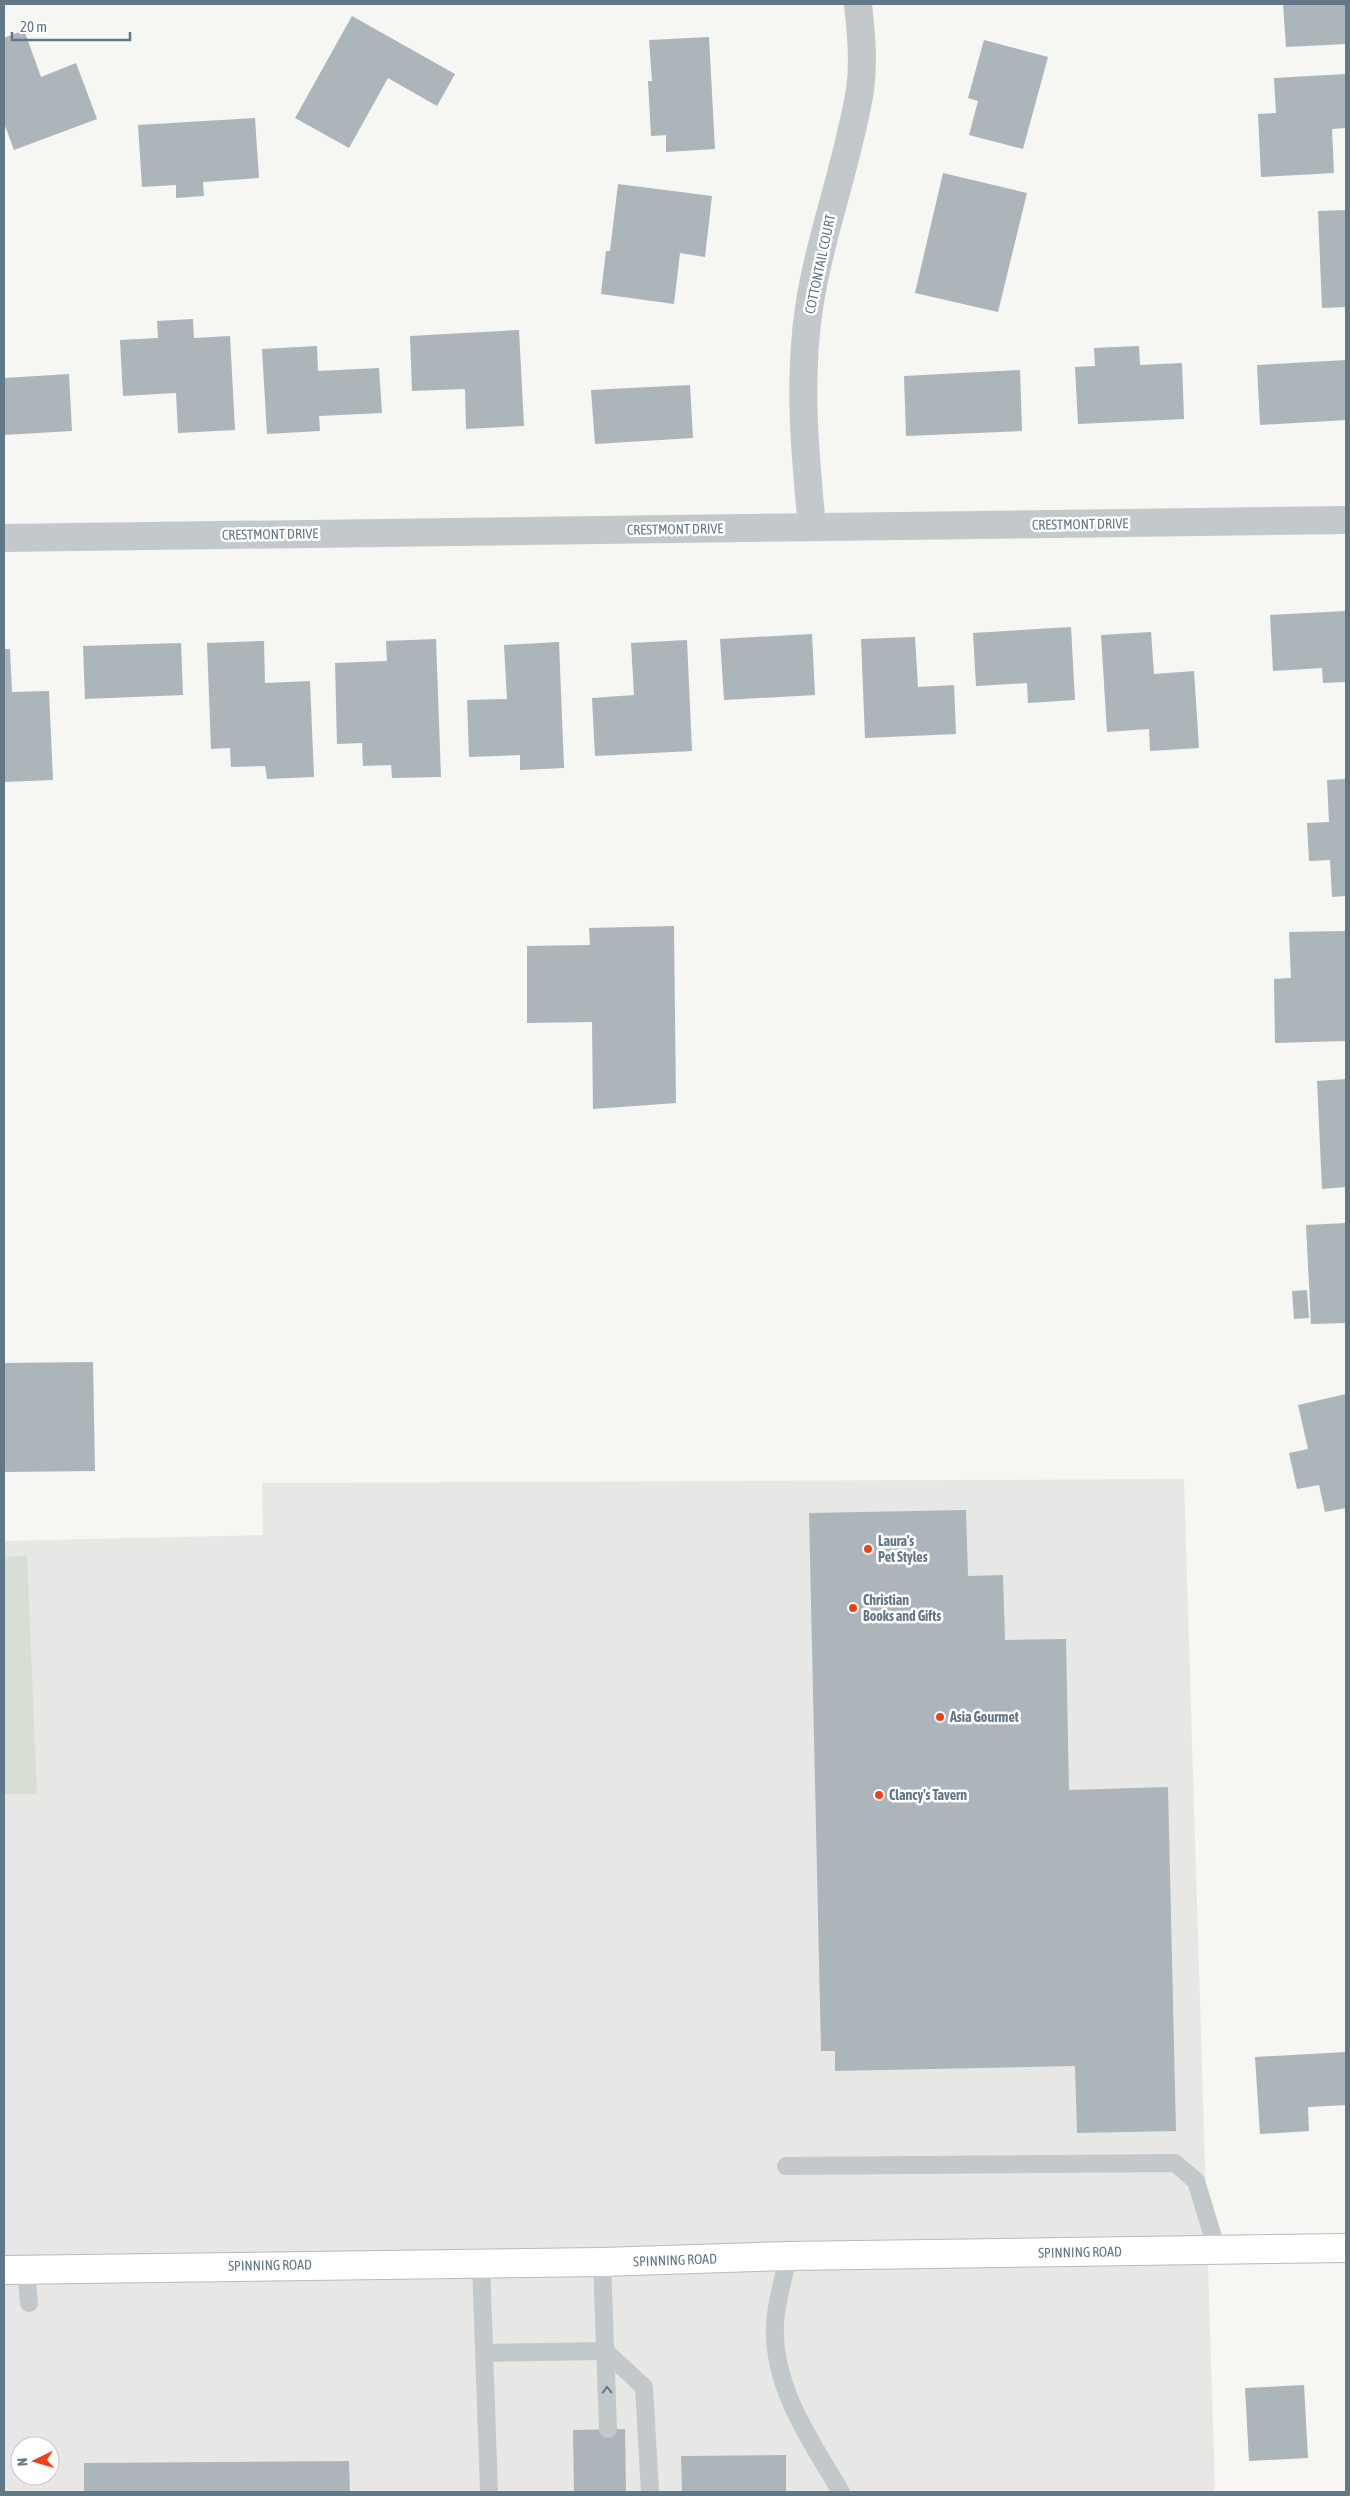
<svg xmlns="http://www.w3.org/2000/svg" width="1350" height="2496" font-family="'Asap Condensed',sans-serif">
  <style>
    .built { fill: #e7e8e6; fill-rule: evenodd }
    .green { fill: #d7ded3 }
    .building { fill: #acb5ba }
    .lines { fill: none; stroke-linecap: round; stroke-linejoin: round }
    .secondary-casing { stroke: #b5bbbf; stroke-width: 30 }
    .lane { stroke: #c3c8cb; stroke-width: 18 }
    .street { stroke: #c3c8cb; stroke-width: 28 }
    .secondary { stroke: #fff; stroke-width: 28 }
    .oneway { stroke: #637886 }
    .poi-dot { fill: #f04018; stroke: #fff; stroke-width: 2 }
    .labels { text-anchor: middle; dominant-baseline: central; stroke-width: 5; stroke-linejoin: round; paint-order: stroke }
    .street-label { font-size: 14px; fill: #637886; stroke: #fff }
    .poi-label { font-size: 14px; font-weight: bold; fill: #637886; stroke: #fff; text-anchor: start }
  </style>
  <rect width="100%" height="100%" fill="#f6f6f2"/>
  <!-- built -->
  <path class="built" d="M1184,1479L1215,2492H4V1541L263,1535L262,1483ZM20,2446H50V2476H20Z"/>
  <!-- green -->
  <polygon class="green" points="27,1556 37,1794 4,1794 4,1557"/>
  <!-- building -->
  <g class="building">
    <polygon points="1283,4 1346,4 1346,44 1286,47"/>
    <polygon points="352,16 455,74 437,106 388,78 349,148 295,118"/>
    <polygon points="24,30 41,77 76,63 97,119 14,150 4,123 4,38"/>
    <polygon points="709,37 715,149 666,152 666,135 651,136 648,81 652,81 649,40"/>
    <polygon points="984,40 1048,57 1023,149 969,135 978,101 968,98"/>
    <polygon points="1346,74 1346,128 1332,129 1334,173 1261,177 1258,114 1276,113 1274,78"/>
    <polygon points="255,118 259,178 203,182 204,196 176,198 176,185 142,187 138,125"/>
    <polygon points="943,173 1027,193 998,312 915,293"/>
    <polygon points="618,184 712,196 705,257 680,253 674,304 601,294 606,251 610,251"/>
    <polygon points="1346,210 1346,307 1322,308 1318,211"/>
    <polygon points="193,319 194,338 230,336 235,430 178,433 176,393 123,396 120,340 158,338 157,321"/>
    <polygon points="519,330 524,426 466,429 465,389 412,391 410,336"/>
    <polygon points="317,346 318,371 379,368 382,413 319,416 320,431 267,434 262,349"/>
    <polygon points="1139,346 1140,365 1182,363 1184,419 1078,424 1075,367 1095,366 1094,348"/>
    <polygon points="1346,360 1346,420 1260,425 1257,365"/>
    <polygon points="1020,370 1022,431 906,436 904,376"/>
    <polygon points="69,374 72,431 4,435 4,378"/>
    <polygon points="690,385 693,438 595,444 591,390"/>
    <polygon points="1346,611 1346,682 1323,683 1322,668 1273,671 1270,615"/>
    <polygon points="1071,627 1075,700 1028,703 1027,683 976,686 973,633"/>
    <polygon points="1151,632 1154,674 1194,671 1199,748 1150,751 1149,729 1107,732 1101,635"/>
    <polygon points="812,634 815,695 724,700 720,639"/>
    <polygon points="915,637 918,687 954,685 956,734 865,738 861,639"/>
    <polygon points="436,639 441,777 392,778 391,765 363,766 362,743 337,744 335,663 387,661 386,641"/>
    <polygon points="687,640 692,751 595,756 592,698 634,695 631,643"/>
    <polygon points="264,641 265,683 310,681 314,777 267,779 265,766 231,767 230,748 211,749 207,643"/>
    <polygon points="559,642 564,768 520,770 520,755 469,757 467,700 507,699 504,645"/>
    <polygon points="181,643 183,695 85,699 83,646"/>
    <polygon points="4,649 10,649 12,692 49,691 53,780 4,782"/>
    <polygon points="1346,779 1346,896 1332,897 1330,860 1309,861 1307,823 1329,822 1327,780"/>
    <polygon points="674,926 676,1103 593,1109 592,1022 527,1023 527,946 590,945 589,928"/>
    <polygon points="1346,931 1346,1041 1275,1043 1274,979 1291,978 1289,932"/>
    <polygon points="1346,1079 1346,1187 1322,1189 1317,1081"/>
    <polygon points="1346,1223 1346,1323 1311,1324 1306,1225"/>
    <polygon points="1307,1290 1309,1318 1294,1319 1292,1291"/>
    <polygon points="93,1362 95,1471 4,1472 4,1363"/>
    <polygon points="1346,1394 1346,1508 1325,1512 1319,1485 1297,1489 1289,1453 1308,1449 1298,1405"/>
    <polygon points="966,1510 968,1576 1003,1575 1005,1640 1066,1639 1069,1790 1168,1787 1176,2131 1077,2133 1075,2066 835,2071 835,2051 821,2051 809,1513"/>
    <polygon points="1346,2052 1346,2105 1308,2107 1309,2131 1260,2134 1255,2057"/>
    <polygon points="1304,2385 1308,2458 1249,2461 1245,2388"/>
    <polygon points="625,2429 626,2492 574,2492 573,2430"/>
    <polygon points="786,2455 786,2492 682,2492 681,2456"/>
    <polygon points="349,2461 350,2492 84,2492 84,2463"/>
  </g>
  <g class="lines">
    <defs>
      <polyline id="secondary" points="4,2270 602,2262 788,2256 1346,2248"/>
    </defs>
    <!-- secondary casing -->
    <use href="#secondary" class="secondary-casing"/>
    <!-- lane -->
    <g class="lane">
      <polyline points="786,2166 1175,2163 1196,2181 1217,2250"/>
      <path d="M788,2256C784,2278 776,2302 775,2324C772,2387 811,2441 841,2492"/>
      <polyline points="602,2262 608,2429"/>
      <polyline points="481,2263 489,2492"/>
      <polyline points="26,2269 29,2303"/>
      <polyline points="485,2353 605,2351 644,2387 650,2492"/>
    </g>
    <!-- street -->
    <g class="street">
      <path d="M812,527C805,454 798,381 809,308C820,235 848,164 860,90C864,62 861,33 858,4"/>
      <polyline points="4,538 1346,520"/>
    </g>
    <!-- secondary -->
    <use href="#secondary" class="secondary"/>
  </g>
  <!-- one-way arrows -->
  <defs><path id="oneway-chevron" d="M-2-3.5L2.5 0L-2 3.5" fill="none" stroke-width="1.6" stroke-linecap="round" stroke-linejoin="round" transform="scale(1.25)"/></defs>
  <use class="oneway" href="#oneway-chevron" transform="translate(607 2390) rotate(-92)"/>
  <!-- markers -->
  <g class="poi-dot">
    <circle cx="868" cy="1549" r="5"/>
    <circle cx="853" cy="1608" r="5"/>
    <circle cx="940" cy="1717" r="5"/>
    <circle cx="879" cy="1795" r="5"/>
  </g>
  <g class="labels">
    <!-- street labels -->
    <g class="street-label">
      <text transform="translate(820 264) rotate(-78)">COTTONTAIL COURT</text>
      <text transform="translate(1080 524) rotate(-1)">CRESTMONT DRIVE</text>
      <text transform="translate(675 529) rotate(-1)">CRESTMONT DRIVE</text>
      <text transform="translate(270 534) rotate(-1)">CRESTMONT DRIVE</text>
      <text transform="translate(1080 2252) rotate(-1)">SPINNING ROAD</text>
      <text transform="translate(675 2260) rotate(-2)">SPINNING ROAD</text>
      <text transform="translate(270 2265) rotate(-1)">SPINNING ROAD</text>
    </g>
    <!-- poi labels -->
    <g class="poi-label">
      <text x="878" y="1541">Laura's<tspan x="878" dy="16">Pet Styles</tspan></text>
      <text x="863" y="1600">Christian<tspan x="863" dy="16">Books and Gifts</tspan></text>
      <text x="950" y="1717">Asia Gourmet</text>
      <text x="889" y="1795">Clancy's Tavern</text>
    </g>
  </g>
  <!-- border -->
  <rect width="1350" height="2496" fill="none" stroke="#637886" stroke-width="10"/>
  <!-- north arrow -->
  <g transform="translate(35 2461) rotate(265)"><circle r="24" fill="#ffffff" stroke="#c1c9cf"/>
  <path d="M0-4L9 19L0 12L-9 19Z" fill="#f04018"/>
  <text y="-8" font-size="14" font-weight="bold" text-anchor="middle" fill="#637886">N</text>
  </g>
  <!-- scale -->
  <path d="M12 32v8h118v-8" fill="none" stroke="#637886" stroke-width="2.5"/>
  <text x="20" y="32" font-size="15" fill="#637886" stroke="#ffffff" stroke-width="4" paint-order="stroke">20 m</text>
</svg>
